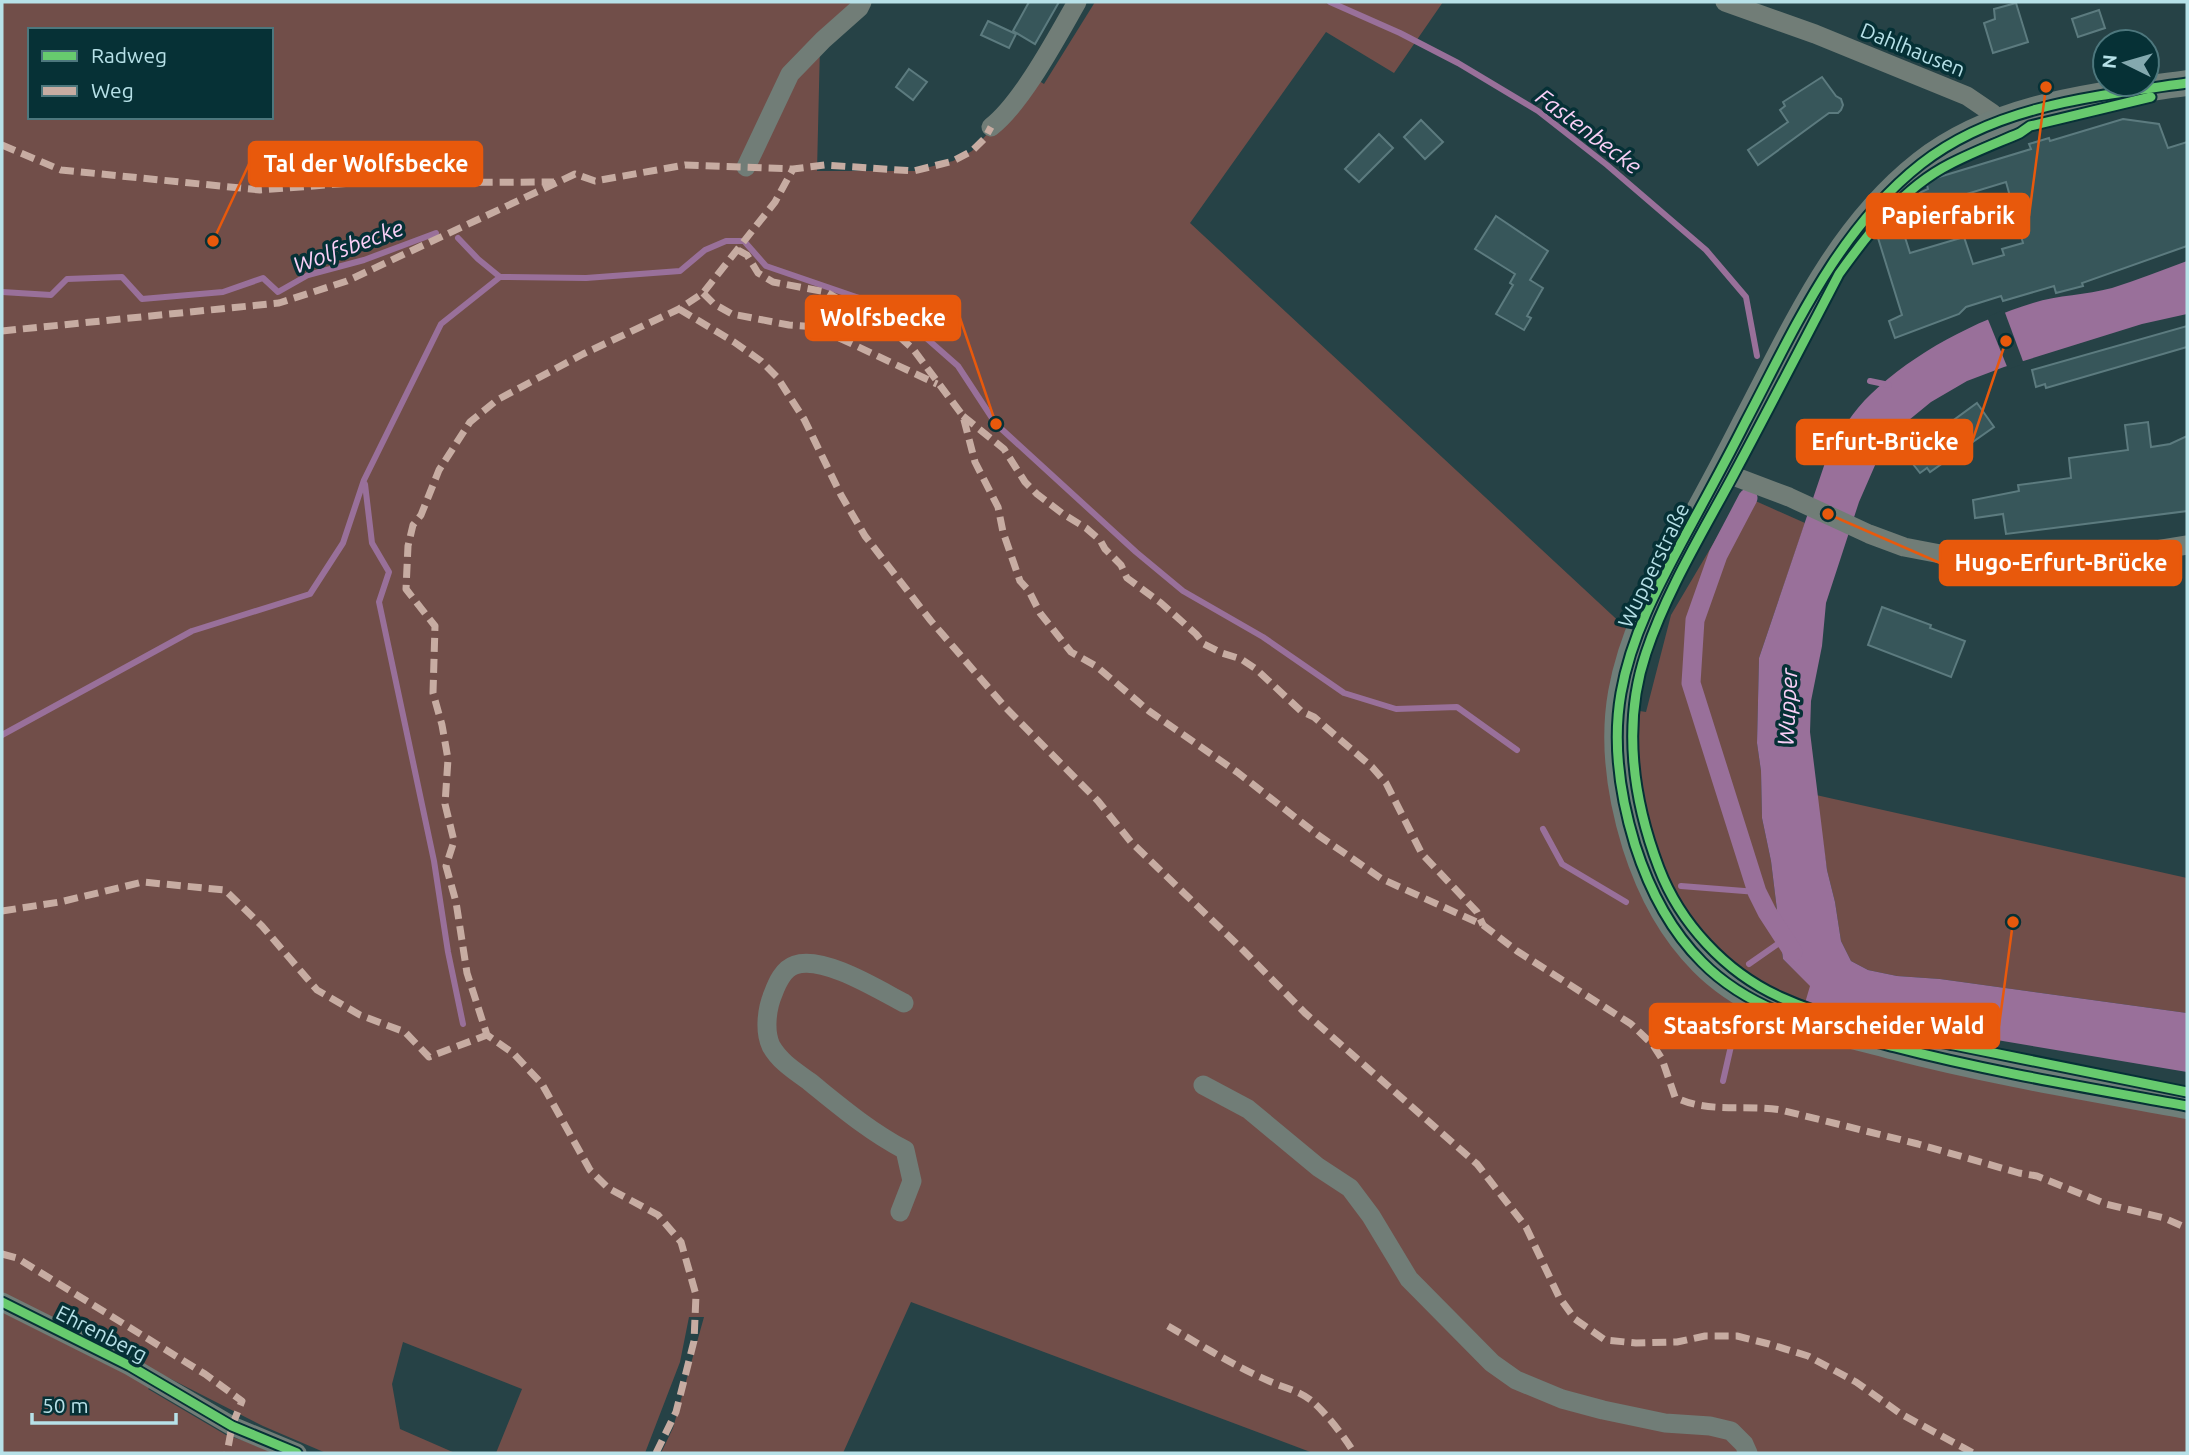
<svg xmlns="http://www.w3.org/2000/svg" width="2189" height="1455" font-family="Ubuntu,sans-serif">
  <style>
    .green { fill: #714e49; fill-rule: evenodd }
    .water { fill: #99709a }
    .pier { fill: #264246 }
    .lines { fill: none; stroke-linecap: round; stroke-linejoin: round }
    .stream { stroke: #99709a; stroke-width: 6 }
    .canal { stroke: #99709a; stroke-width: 19 }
    .building { fill: #37565a; stroke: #5c7b7f; stroke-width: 2 }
    .street { stroke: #717d77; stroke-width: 19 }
    .secondary { stroke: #6f7e79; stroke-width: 26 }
    .quiet { stroke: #c7aca2; stroke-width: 7; stroke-dasharray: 14 7; stroke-linecap: butt }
    .cycleway-casing { stroke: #063136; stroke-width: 13 }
    .cycleway { stroke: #67ca6e; stroke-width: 9 }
    .labels { text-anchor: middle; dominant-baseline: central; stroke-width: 7; stroke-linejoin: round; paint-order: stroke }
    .street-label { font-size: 21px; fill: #b7e1e8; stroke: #063136 }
    .water-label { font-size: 23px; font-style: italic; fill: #fad0f7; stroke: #063136 }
    .leader { fill: none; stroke: #e8590c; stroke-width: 2.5 }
    .callout-dot { fill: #e8590c; stroke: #063136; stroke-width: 2.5 }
    .callout { fill: #e8590c; stroke: #e8590c; stroke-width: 2.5 }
    .callout-label { font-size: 23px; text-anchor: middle; font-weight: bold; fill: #fff }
  </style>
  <rect width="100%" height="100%" fill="#264246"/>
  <!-- green -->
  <g class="green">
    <path d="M2,2H858L820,45L817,171H914L953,161L972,151L1036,79L1044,84L1095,2H1443L1394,73L1326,32L1190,223L1626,628L1608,706L1646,712L1671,615L1742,495L1805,523L1759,658L1757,743L1761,771L1762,818L1771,861L1783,959L1811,986L1806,1003L1837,1011L1841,1035L2187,1104V1453H1313L911,1302L843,1453H661L673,1428L704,1317H689L680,1362L645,1453H496L522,1389L403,1342L392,1384L400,1429L455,1453H326L263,1426L163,1375L148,1389L226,1435L281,1453H2ZM30,30H271V117H30Z"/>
    <polygon points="1816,795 2187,878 2187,1013 1940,979 1897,976 1868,970 1851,961 1841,941 1835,902 1827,870"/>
  </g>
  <!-- water -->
  <path class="water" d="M2187,261V314L2142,324L2004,367L1967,381L1931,402L1909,420L1876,463L1859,502L1826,603L1822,646L1811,701L1810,732L1827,870L1835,902L1841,941L1851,961L1868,970L1897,976L1940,979L2187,1013V1072L1872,1019L1805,1003L1810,986L1783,959L1771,861L1762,818L1761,771L1757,743L1759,658L1828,454C1840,432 1853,411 1871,394C1915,352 1975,321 2033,303C2058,295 2086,295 2112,288C2137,280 2162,270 2187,261Z"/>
  <!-- pier -->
  <polygon class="pier" points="2004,310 2024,364 2008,369 1987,317"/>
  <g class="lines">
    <!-- stream -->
    <g class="stream">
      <polyline points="1330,2 1400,33 1458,63 1538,111 1607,165 1706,250 1746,297 1757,356"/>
      <polyline points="458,238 478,259 500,277 586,278 680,271 705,250 726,241 744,241 766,266 868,301 916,329 958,366 996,424 1136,552 1183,591 1263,637 1344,693 1396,709 1457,707 1517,750"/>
      <polyline points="2,292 51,295 67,279 122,277 142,299 223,292 263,278 278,292 308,275 364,260 436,233"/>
      <polyline points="1870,381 1889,385"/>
      <polyline points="365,484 372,543 389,572 379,602 434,861 448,952 463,1024"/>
      <polyline points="2,735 192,631 310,594 343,543 364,480 441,324 500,277"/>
      <polyline points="1543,829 1562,864 1626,902"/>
      <polyline points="1681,886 1757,892"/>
      <polyline points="1749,964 1785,939"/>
      <polyline points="1723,1081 1739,1011"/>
    </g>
    <!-- canal -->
    <polyline class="canal" points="1748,498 1718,555 1695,620 1691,683 1757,892 1767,912 1793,952"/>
  </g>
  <!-- building -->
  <g class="building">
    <polygon points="1029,2 1059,2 1035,44 1013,31"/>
    <polygon points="2016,3 2028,42 1993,53 1984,23 1995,19 1994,9"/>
    <polygon points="2099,10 2105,28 2078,37 2072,19"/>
    <polygon points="988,21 1016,34 1009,48 981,35"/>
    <polygon points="909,69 927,82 913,100 896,87"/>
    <polygon points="1822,77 1836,96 1841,99 1843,105 1841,110 1838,113 1829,113 1758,165 1748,150 1788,122 1780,110 1785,106 1783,102"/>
    <polygon points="2123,119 2159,124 2168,148 2187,142 2187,246 2082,283 2083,286 2056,293 2054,286 2003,301 2001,296 1966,307 1959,314 1895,338 1889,321 1902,315 1878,238 1903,231 1910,253 1964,237 1973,264 2004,255 2002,249 2023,243 2006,182 1911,211 1917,194 1928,189 1926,181 2031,149 2029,144 2049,138 2050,141"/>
    <polygon points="1421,120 1443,142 1425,159 1404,137"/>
    <polygon points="1379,134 1393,148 1359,182 1345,169"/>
    <polygon points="1496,216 1548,251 1530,280 1543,288 1527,316 1531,318 1524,330 1496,314 1513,285 1510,283 1515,274 1475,249"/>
    <polygon points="2187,326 2187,347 2046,388 2045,384 2036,387 2032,370"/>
    <polygon points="1977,403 1994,427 1930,472 1927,468 1920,473 1909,459 1928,445 1925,441"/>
    <polygon points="2148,422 2151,447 2170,444 2187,436 2187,511 2006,534 2003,514 1975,518 1973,500 2019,491 2018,485 2071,478 2069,458 2128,450 2125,425"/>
    <polygon points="1882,607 1931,625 1930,628 1965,641 1951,677 1868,645"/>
  </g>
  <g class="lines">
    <!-- street -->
    <g class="street">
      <polyline points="1725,2 1815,34 1967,96 1992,113 1998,123"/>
      <path d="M991,127C1022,103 1057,37 1077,2"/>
      <polyline points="746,167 790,74 823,40 859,8 862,2"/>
      <polyline points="1720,471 1789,497 1869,534 1904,547 1951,556 2015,562 2150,551 2187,545"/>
      <polyline points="1203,1085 1248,1109 1318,1167 1350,1188 1371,1216 1409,1279 1492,1363 1516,1380 1562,1399 1603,1410 1665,1423 1710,1426 1731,1431 1744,1444 1748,1453"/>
      <path d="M900,1212L912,1181L905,1150C869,1131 841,1107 810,1082C795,1071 780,1062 771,1046C764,1031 767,1008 773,994C777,983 783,969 795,965C823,955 879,990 904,1003"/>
      <polyline points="2,1302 130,1366 232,1426 297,1453"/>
    </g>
    <!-- secondary -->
    <path class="secondary" d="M2187,83C2096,96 1996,105 1921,164C1837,230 1794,330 1745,423C1726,461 1705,499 1685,536C1658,586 1631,636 1621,693C1612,744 1620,796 1635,845C1649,889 1669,929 1702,962C1753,1014 1827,1029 1895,1047C1991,1072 2089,1088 2187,1106"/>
    <!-- quiet -->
    <g class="quiet">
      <polyline points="2,145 61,170 260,190 353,183 554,182"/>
      <path d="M738,250L747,255L758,273L773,282L826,292L892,330L913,349L963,416L975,462L998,507L1003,532L1020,581L1029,591L1040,613L1071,652L1096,666L1149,711L1237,772L1318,835L1382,879L1483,925L1517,951L1631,1024L1653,1045L1662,1059L1675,1097C1708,1114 1746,1104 1781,1110L1918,1144L2019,1173L2037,1176L2106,1204L2164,1218L2187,1228"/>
      <polyline points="703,293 714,304 732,314 789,325 816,327 937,384"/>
      <polyline points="679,309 734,342 761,361 777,377 804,419 841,495 865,536 931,621 1006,708 1098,801 1131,842 1243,950 1305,1013 1477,1164 1526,1227 1559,1297 1575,1319 1605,1340 1636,1343 1677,1342 1705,1336 1737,1336 1769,1344 1808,1356 1856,1382 1901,1414 1973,1453"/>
      <polyline points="2,331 279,303 347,281 575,174 595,181 685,165 793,169 825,165 914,171 953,161 972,151 985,138 991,127"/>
      <polyline points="963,416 1004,449 1025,482 1037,494 1063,514 1086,528 1100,540 1105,549 1121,565 1127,578 1161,603 1196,634 1204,644 1222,653 1241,659 1256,669 1301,711 1314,717 1372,767 1386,783 1422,854 1477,912 1483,925"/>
      <polyline points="2,911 60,902 143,882 225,890 262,926 317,990 360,1015 405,1032 429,1057 487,1035"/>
      <polyline points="2,1254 17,1258 205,1374 242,1401 232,1426 227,1453"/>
      <path d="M1168,1326C1201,1345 1234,1366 1269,1381C1284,1388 1301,1391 1313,1402C1325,1412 1347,1440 1354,1453"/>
      <polyline points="656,1453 676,1412 694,1341 696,1295 681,1242 658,1215 608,1188 590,1170 542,1084 513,1053 487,1035 467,973 456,902 446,866 454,841 445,804 448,759 442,725 433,693 435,626 406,589 408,546 413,525 421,515 439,470 470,422 497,400 583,354 679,309 703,293 775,202 793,169"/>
    </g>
    <defs>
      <g id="cycleway">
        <path d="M2187,83C2096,96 1996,105 1921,164C1837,230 1794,330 1745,423C1726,461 1705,499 1685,536C1658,586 1631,636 1621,693C1612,744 1620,796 1635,845C1649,889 1669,929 1702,962C1753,1014 1827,1029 1895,1047C1991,1072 2089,1088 2187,1106"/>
        <path d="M2151,97L2030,126L2020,133C1997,143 1973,152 1950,164C1903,188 1869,232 1839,274C1804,341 1770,407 1734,474C1703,532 1667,590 1646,653C1622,724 1633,800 1659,868C1680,923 1725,972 1780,997C1835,1022 1895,1033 1954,1045C2032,1061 2110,1076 2187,1092"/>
        <polyline points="2,1302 130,1366 232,1426 297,1453"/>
      </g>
    </defs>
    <!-- cycleway casing -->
    <use href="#cycleway" class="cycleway-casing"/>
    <!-- cycleway -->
    <use href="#cycleway" class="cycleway"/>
  </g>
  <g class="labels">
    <!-- street labels -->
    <g class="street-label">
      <text transform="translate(1913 49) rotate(22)">Dahlhausen</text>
      <text transform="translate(1653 565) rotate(-64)">Wupperstraße</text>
      <text transform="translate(102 1333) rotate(27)">Ehrenberg</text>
    </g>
    <!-- water labels -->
    <g class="water-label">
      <text transform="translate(1589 131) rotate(37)">Fastenbecke</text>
      <text transform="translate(348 246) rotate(-20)">Wolfsbecke</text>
      <text transform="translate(1787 707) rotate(-87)">Wupper</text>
    </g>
  </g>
  <!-- callouts -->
  <path class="leader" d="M213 241L249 164M2046 87L2029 216M996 424L960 318M2006 341L1972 442M1828 514L1940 563M2013 922L1999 1026"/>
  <g class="callout-dot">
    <circle cx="213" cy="241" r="7"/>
    <circle cx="2046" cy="87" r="7"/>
    <circle cx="996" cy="424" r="7"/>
    <circle cx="2006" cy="341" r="7"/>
    <circle cx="1828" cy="514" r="7"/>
    <circle cx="2013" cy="922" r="7"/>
  </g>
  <g class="callout">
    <rect x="249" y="142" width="233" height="44" rx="7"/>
    <rect x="1867" y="194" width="162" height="44" rx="7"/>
    <rect x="806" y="296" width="154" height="44" rx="7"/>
    <rect x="1797" y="420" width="175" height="44" rx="7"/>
    <rect x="1940" y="541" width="241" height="44" rx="7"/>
    <rect x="1650" y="1004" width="349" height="44" rx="7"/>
  </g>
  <g class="callout-label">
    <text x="366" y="172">Tal der Wolfsbecke</text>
    <text x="1948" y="224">Papierfabrik</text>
    <text x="883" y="326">Wolfsbecke</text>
    <text x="1885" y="450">Erfurt-Brücke</text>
    <text x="2061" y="571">Hugo-Erfurt-Brücke</text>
    <text x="1824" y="1034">Staatsforst Marscheider Wald</text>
  </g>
  <!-- border -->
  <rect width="2189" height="1455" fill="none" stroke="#b7e1e8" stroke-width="7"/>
  <!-- legend -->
  <rect x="28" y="28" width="245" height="91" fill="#063136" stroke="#4d777d" stroke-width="2"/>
  <rect x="42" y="51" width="35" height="10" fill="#67ca6e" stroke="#4d777d" stroke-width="2"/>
  <text x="91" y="63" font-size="21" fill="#b7e1e8">Radweg</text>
  <rect x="42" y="86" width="35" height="10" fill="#c7aca2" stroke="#4d777d" stroke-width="2"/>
  <text x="91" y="98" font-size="21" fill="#b7e1e8">Weg</text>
  <!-- north arrow -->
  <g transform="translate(2126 63) rotate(275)"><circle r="33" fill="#063136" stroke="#4d777d" stroke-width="2"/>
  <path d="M0-5L12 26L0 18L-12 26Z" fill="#84a9af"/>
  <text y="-10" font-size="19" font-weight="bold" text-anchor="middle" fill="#b7e1e8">N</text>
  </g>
  <!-- scale -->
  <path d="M32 1413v10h144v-10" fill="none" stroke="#b7e1e8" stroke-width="3.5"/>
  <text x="42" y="1413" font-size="21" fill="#b7e1e8" stroke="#063136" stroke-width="5" paint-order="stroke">50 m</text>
</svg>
